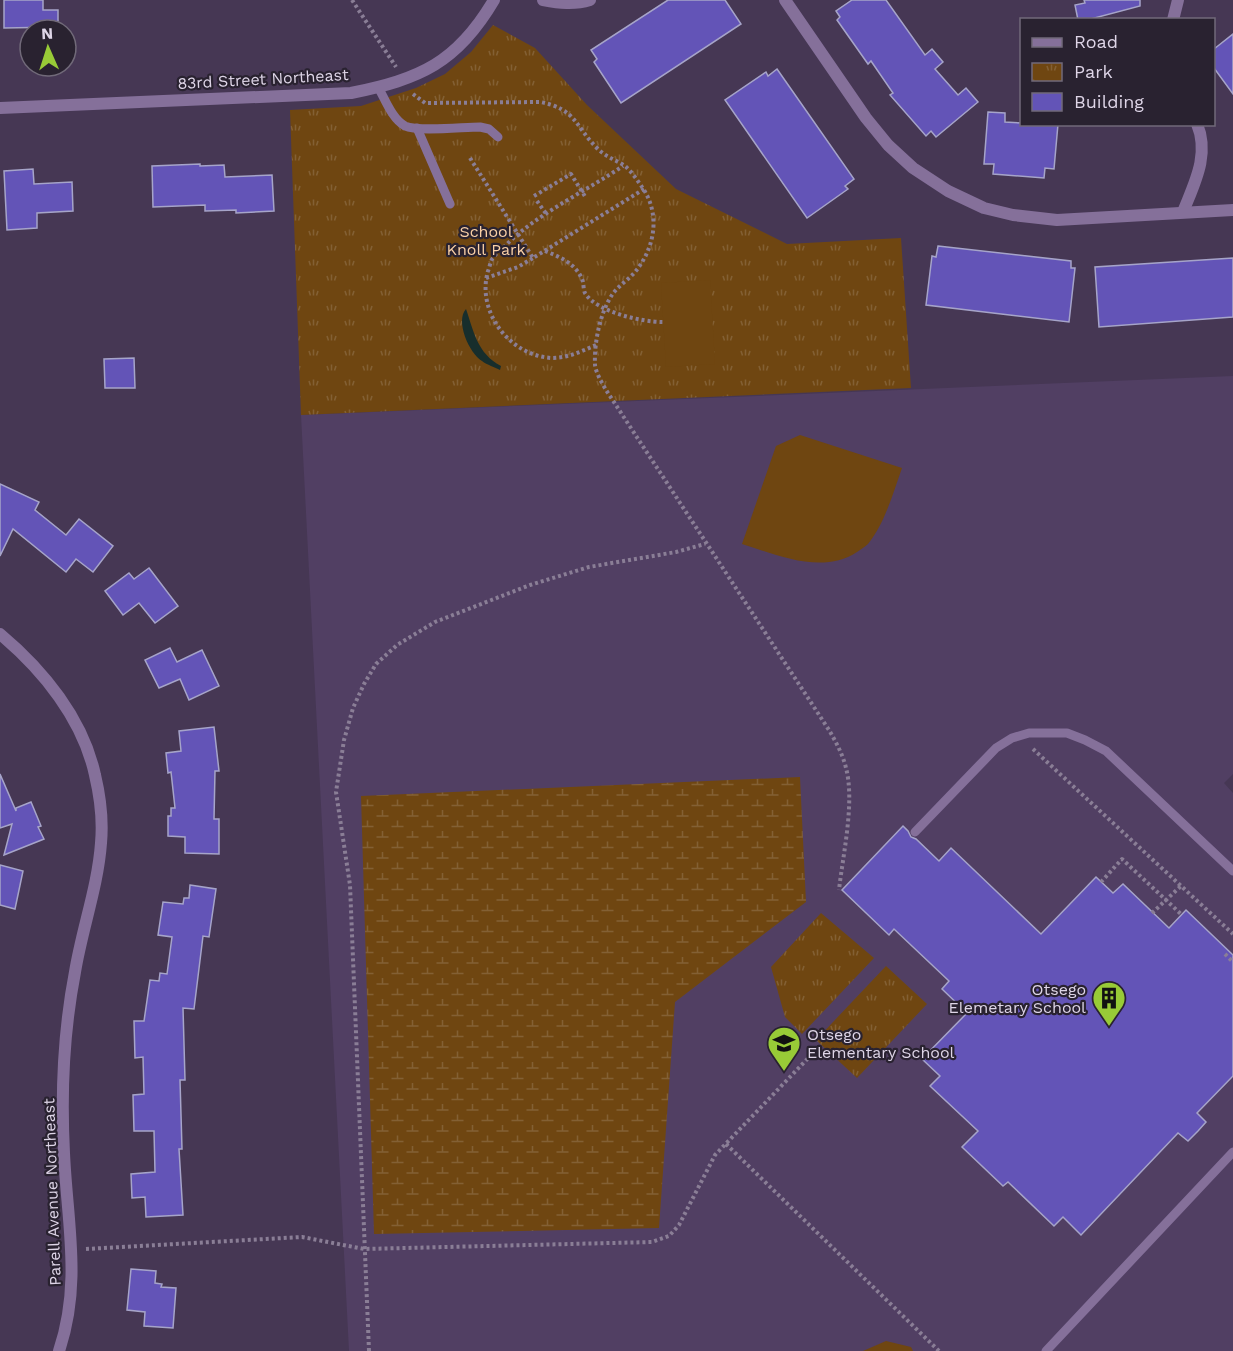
<svg xmlns="http://www.w3.org/2000/svg" width="1233" height="1351" font-family="'Work Sans',sans-serif">
  <style>
    .built { fill: #513f63 }
    .wetland { fill: url(#wetland-marsh) }
    .park { fill: url(#park-tufts) }
    .pitch { fill: #6f4611 }
    .water { fill: #172e2c }
    .building { fill: #6354b7; stroke: #a6a4c9; stroke-width: 1.5 }
    .lines { fill: none; stroke-linecap: round; stroke-linejoin: round }
    .path { stroke: #8a7e96; stroke-width: 4; stroke-dasharray: 3 3; stroke-linecap: butt }
    .lane { stroke: #85709a; stroke-width: 9 }
    .street { stroke: #85709a; stroke-width: 12 }
    .labels { text-anchor: middle; dominant-baseline: central; stroke-width: 4.5; stroke-linejoin: round; paint-order: stroke }
    .street-label { font-size: 16px; fill: #ded5e7; stroke: #292230 }
    .park-label { font-size: 16px; fill: #fad0a6; stroke: #292230 }
    .poi-label { font-size: 16px; fill: #ded5e7; stroke: #292230; text-anchor: end }
  </style>
  <defs>
    <pattern id="wetland-marsh" width="20" height="14" patternUnits="userSpaceOnUse" patternTransform="scale(1.5)"><rect width="20" height="14" fill="#6f4611"/><path d="M1 5h8M5 5V1M11 12h8M15 12V8" fill="none" stroke="#836034"/></pattern>
    <pattern id="park-tufts" width="24" height="20" patternUnits="userSpaceOnUse" patternTransform="scale(1.5)"><rect width="24" height="20" fill="#6f4611"/><path d="M3 7l-1-3M5 7V3M7 7l1-3M15 17l-1-3M17 17v-4M19 17l1-3" fill="none" stroke="#836034"/></pattern>
  </defs>
  <rect width="100%" height="100%" fill="#463754"/>
  <!-- built -->
  <polygon class="built" points="1233,376 1233,774 1224,783 1233,793 1233,1351 349,1351 301,415"/>
  <!-- wetland -->
  <polygon class="wetland" points="800,777 806,902 675,1002 659,1228 374,1234 361,796"/>
  <!-- park -->
  <g class="park">
    <polygon points="493,25 535,48 587,105 676,189 787,244 901,238 911,388 301,415 290,110 361,106 416,88 445,74 471,52"/>
    <polygon points="821,913 874,958 802,1034 785,1017 771,967"/>
    <polygon points="886,966 927,1004 857,1078 816,1040"/>
  </g>
  <!-- pitch -->
  <g class="pitch">
    <polygon points="710,280 715,364 666,367 661,283"/>
    <path d="M800,435L902,468C893,493 885,523 868,544C865,547 861,549 857,552C822,575 778,555 742,544L776,446Z"/>
    <polygon points="886,1341 911,1347 913,1351 863,1351"/>
  </g>
  <!-- water -->
  <path class="water" d="M466,309C474,332 477,353 501,366L500,370C495,367 487,365 482,361C469,353 455,321 466,309Z"/>
  <!-- building -->
  <g class="building">
    <polygon points="4,0 43,0 43,10 58,10 58,27 4,28"/>
    <polygon points="668,0 725,0 741,24 621,103 594,62 597,59 591,50"/>
    <polygon points="852,0 886,0 925,55 932,49 943,62 935,69 958,95 966,88 978,102 936,137 931,131 926,136 890,95 893,93 871,61 868,64 837,20 840,17 836,11"/>
    <polygon points="1084,0 1140,0 1140,6 1087,20 1078,20 1075,5 1085,3"/>
    <polygon points="1233,34 1233,94 1214,68 1214,49"/>
    <polygon points="777,69 854,179 845,186 848,189 807,218 725,100 766,72 768,76"/>
    <polygon points="988,112 1005,113 1005,122 1022,123 1022,124 1058,124 1054,169 1045,168 1044,178 993,174 994,164 984,164"/>
    <polygon points="200,164 200,166 224,165 225,177 272,175 274,211 236,213 236,210 205,211 205,205 153,207 152,166"/>
    <polygon points="33,169 34,184 72,182 73,211 37,213 37,228 7,230 4,171"/>
    <polygon points="938,246 1071,261 1071,268 1075,268 1069,322 926,305 932,256 936,257"/>
    <polygon points="1233,258 1233,317 1099,327 1095,267"/>
    <polygon points="134,358 135,388 105,388 104,359"/>
    <polygon points="0,484 39,502 35,510 66,535 79,519 113,546 93,572 76,559 66,572 13,529 0,556"/>
    <polygon points="149,568 178,606 155,623 139,603 123,615 105,591 129,573 134,579"/>
    <polygon points="170,648 177,662 202,650 219,686 189,700 180,679 159,688 145,660"/>
    <polygon points="214,727 219,771 215,771 214,819 219,819 219,854 185,853 185,837 168,836 168,816 171,816 171,808 175,808 171,772 168,773 166,753 181,751 179,731"/>
    <polygon points="0,774 16,811 16,808 31,802 41,826 38,827 44,839 4,855 12,824 0,828"/>
    <polygon points="903,826 908,831 911,837 916,839 939,861 951,848 1041,934 1096,877 1113,893 1123,884 1169,928 1186,910 1233,955 1233,1076 1197,1113 1206,1122 1198,1131 1188,1141 1178,1133 1081,1235 1063,1217 1054,1226 1008,1182 1003,1186 962,1147 978,1131 930,1086 940,1076 922,1059 967,1013 942,989 949,981 894,929 889,935 842,890"/>
    <polygon points="0,865 23,871 15,909 0,905"/>
    <polygon points="190,885 216,889 209,937 203,936 194,1009 183,1008 185,1080 180,1080 182,1149 179,1149 183,1215 146,1217 145,1197 132,1198 131,1174 155,1172 154,1131 134,1131 133,1095 144,1094 143,1057 135,1058 134,1021 144,1021 150,980 159,981 160,973 167,974 172,937 158,935 163,902 183,904 184,898 189,898"/>
    <polygon points="131,1269 156,1271 155,1283 162,1284 161,1287 176,1288 173,1328 144,1326 145,1312 127,1310"/>
  </g>
  <g class="lines">
    <!-- path -->
    <g class="path">
      <polyline points="352,0 396,67"/>
      <path d="M413,94L425,103L540,102C577,109 575,127 598,149C606,157 616,160 625,166C631,171 638,181 642,187C661,214 655,248 635,272C628,280 618,286 612,295C600,313 594,343 595,365C596,373 602,383 606,390L829,730C836,742 843,755 846,768C855,802 843,854 839,890"/>
      <polyline points="470,158 533,258 644,189"/>
      <polyline points="534,196 571,174 586,198"/>
      <polyline points="537,201 547,215"/>
      <path d="M545,251C560,257 575,263 582,279C584,283 583,289 585,293C596,312 642,322 663,322"/>
      <polyline points="486,278 518,267 533,258"/>
      <path d="M596,345C582,351 568,358 552,358C510,356 476,312 488,271C490,267 490,261 493,258C496,253 502,249 506,245C537,214 586,191 623,166"/>
      <polyline points="1033,749 1233,934"/>
      <polyline points="1101,882 1122,859 1182,915"/>
      <polyline points="1152,913 1181,886"/>
      <polyline points="1225,954 1233,962"/>
      <polyline points="726,1144 939,1351"/>
      <polyline points="86,1249 302,1237 364,1249 652,1242 669,1236 679,1225 715,1155 814,1052"/>
      <polyline points="369,1351 350,885 336,792 344,740 353,708 364,684 376,664 397,645 435,622 530,585 589,567 676,552 705,544"/>
    </g>
    <!-- lane -->
    <g class="lane">
      <path d="M378,87C385,99 392,119 405,126C418,132 463,127 480,127L489,129L498,137"/>
      <polyline points="417,128 450,204"/>
      <polyline points="915,832 996,748 1012,738 1029,733 1067,733 1085,740 1106,751 1233,871"/>
      <polyline points="1046,1351 1233,1152"/>
    </g>
    <!-- street -->
    <g class="street">
      <path d="M543,0C559,3 574,5 590,0"/>
      <polyline points="785,0 866,118 888,145 913,168 948,191 984,208 1013,215 1057,220 1233,210"/>
      <polyline points="1173,20 1178,0"/>
      <path d="M0,108L351,93C420,79 457,63 494,0"/>
      <path d="M1183,212C1194,184 1210,155 1197,124"/>
      <path d="M0,634C43,670 83,719 95,775C100,796 103,821 101,843C98,886 82,929 75,972C64,1029 61,1095 64,1153C67,1222 82,1283 59,1351"/>
    </g>
  </g>
  <!-- icons -->
  <defs>
    <symbol id="building-pin" viewBox="-11 -11 22 30"><path d="M0 17L-7.5 6A9.5 9.5 0 1 1 7.5 6Z" fill="#98cb37" stroke="#292230"/><path d="M-4-6H4V6H1V3H-1V6H-4ZM-2.5-4.3h1.7v1.8h-1.7ZM.8-4.3h1.7v1.8H.8ZM-2.5-1h1.7V.8h-1.7ZM.8-1h1.7V.8H.8Z" fill="#111"/></symbol>
    <symbol id="school-pin" viewBox="-11 -11 22 30"><path d="M0 17L-7.5 6A9.5 9.5 0 1 1 7.5 6Z" fill="#98cb37" stroke="#292230"/><path d="M0-5L7-2L0 1L-7-2ZM-4 1L0 2.5L4 1V4Q0 6-4 4Z" fill="#111"/></symbol>
  </defs>
  <g fill-rule="evenodd">
    <use href="#building-pin" x="1090" y="979" width="38" height="52"/>
    <use href="#school-pin" x="765" y="1024" width="38" height="52"/>
  </g>
  <g class="labels">
    <!-- street labels -->
    <g class="street-label">
      <text transform="translate(263 79) rotate(-3)">83rd Street Northeast</text>
      <text transform="translate(52 1192) rotate(-92)">Parell Avenue Northeast</text>
    </g>
    <!-- park labels -->
    <g class="park-label">
      <text x="486" y="231">School<tspan x="486" dy="18">Knoll Park</tspan></text>
    </g>
    <!-- poi labels -->
    <g class="poi-label">
      <text x="1086" y="989">Otsego<tspan x="1086" dy="18">Elemetary School</tspan></text>
      <text x="807" y="1034" text-anchor="start">Otsego<tspan x="807" dy="18">Elementary School</tspan></text>
    </g>
  </g>
  <!-- legend -->
  <rect x="1020" y="18" width="195" height="108" fill="#292230" stroke="#716a79" stroke-width="1.5"/>
  <rect x="1032" y="38" width="30" height="9" fill="#85709a" stroke="#716a79" stroke-width="1.5"/>
  <text x="1074" y="48" font-size="18" fill="#ded5e7">Road</text>
  <rect x="1032" y="63" width="30" height="18" fill="url(#park-tufts)" stroke="#716a79" stroke-width="1.5"/>
  <text x="1074" y="78" font-size="18" fill="#ded5e7">Park</text>
  <rect x="1032" y="93" width="30" height="18" fill="#6354b7" stroke="#716a79" stroke-width="1.5"/>
  <text x="1074" y="108" font-size="18" fill="#ded5e7">Building</text>
  <!-- north arrow -->
  <g transform="translate(48 48) rotate(357)"><circle r="28" fill="#292230" stroke="#716a79" stroke-width="1.5"/>
  <path d="M0-4.5L10 22L0 15L-10 22Z" fill="#98cb37"/>
  <text y="-9" font-size="16" font-weight="bold" text-anchor="middle" fill="#ded5e7">N</text>
  </g>
</svg>
